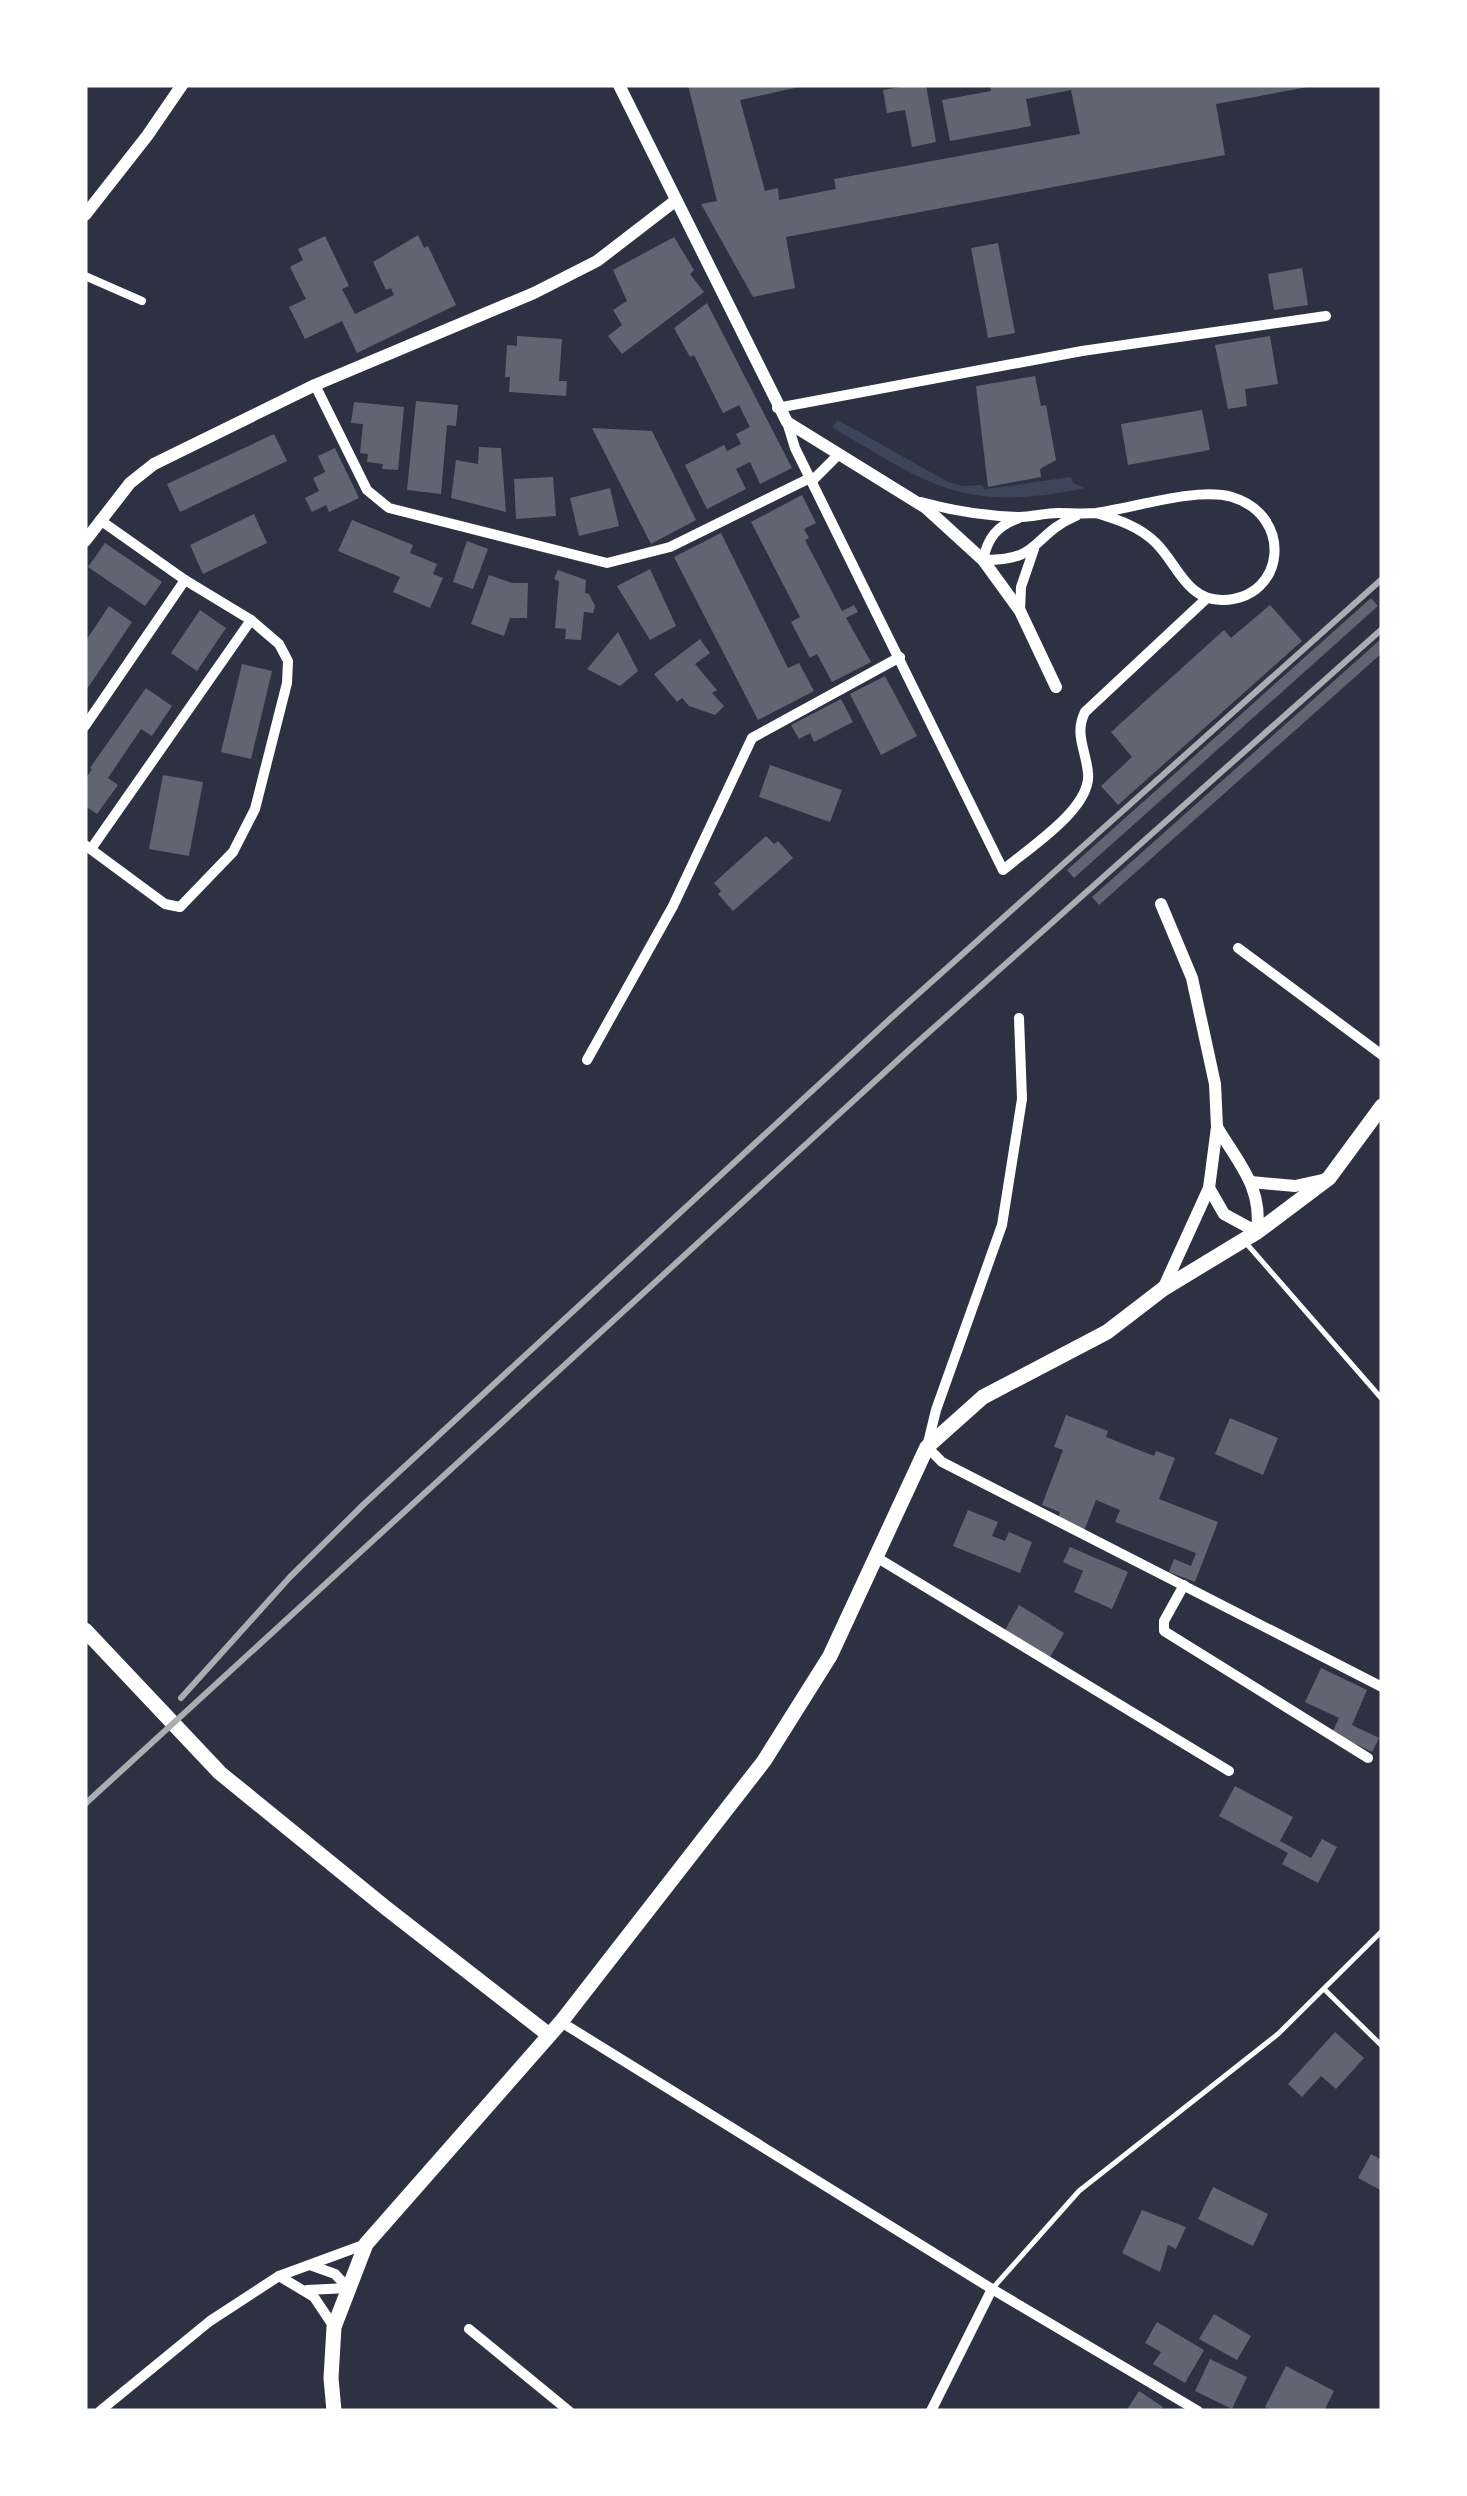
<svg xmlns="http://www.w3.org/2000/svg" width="1467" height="2496" font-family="'Zilla Slab',serif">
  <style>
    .green { fill: #3c4559 }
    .building { fill: #626471 }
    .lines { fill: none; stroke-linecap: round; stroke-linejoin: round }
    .service { stroke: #fff; stroke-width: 5 }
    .pedestrian { stroke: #fff; stroke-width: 8 }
    .minor { stroke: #fff; stroke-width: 10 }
    .tertiary { stroke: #fff; stroke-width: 12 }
    .secondary { stroke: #fff; stroke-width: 15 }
    .rail { stroke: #abadb3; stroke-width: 6 }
  </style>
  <rect width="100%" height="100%" fill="#2d3142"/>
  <!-- green -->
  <path class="green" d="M838,420L948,482L963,486L981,485L985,489L1071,477L1073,483L1085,488C965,513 932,487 832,427Z"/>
  <!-- building -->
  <g class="building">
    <polygon points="688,85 808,85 740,100 765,191 778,188 779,200 836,189 834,179 1080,134 1071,90 1026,99 1031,126 950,141 942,100 991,91 990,85 1308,87 1216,104 1225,155 786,237 795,288 753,297 701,204 717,201"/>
    <polygon points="913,85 926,85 936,142 912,147 905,110 887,113 883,90"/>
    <polygon points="418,235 424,248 428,246 456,305 357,353 342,321 305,339 289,307 306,299 290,267 303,260 298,249 325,236 349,286 342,289 355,314 394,295 391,288 386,290 373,262"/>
    <polygon points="674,237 694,270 690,274 704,292 622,354 608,336 622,325 613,310 627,301 613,270"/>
    <polygon points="998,243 1015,333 988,338 971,248"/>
    <polygon points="1302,268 1308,305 1274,310 1268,274"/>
    <polygon points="707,303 792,468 760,484 750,462 736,469 746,489 707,509 685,465 724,445 727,451 741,444 736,434 750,427 739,405 723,413 694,355 690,357 674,328"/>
    <polygon points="517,336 562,339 559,381 567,381 566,396 509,392 510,377 505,377 507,345 517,346"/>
    <polygon points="1270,336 1278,384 1245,389 1247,406 1228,409 1215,345"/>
    <polygon points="1035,376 1041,406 1046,405 1056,460 1040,469 1041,477 988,487 976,386"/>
    <polygon points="416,401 458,405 456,426 447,425 441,494 407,490"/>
    <polygon points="354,402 404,407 398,470 382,469 383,464 367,462 368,454 360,453 363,424 351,423"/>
    <polygon points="1202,410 1210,450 1128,465 1121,424"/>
    <polygon points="592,428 652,431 696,520 651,544"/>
    <polygon points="274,434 287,461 180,512 167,484"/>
    <polygon points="479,447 501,448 506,512 451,498 456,460 478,464"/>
    <polygon points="335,448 359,498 329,512 326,505 312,512 305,498 319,491 313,478 325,472 318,456"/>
    <polygon points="553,477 556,516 516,519 514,479"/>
    <polygon points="610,488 619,526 579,536 570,498"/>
    <polygon points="802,495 816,523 804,529 809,538 805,540 842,611 854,605 858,612 846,618 871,662 832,682 817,654 810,658 791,622 800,617 751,522"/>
    <polygon points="254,514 267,543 203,574 190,545"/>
    <polygon points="352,520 413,545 410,553 437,564 433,574 443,578 430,608 393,592 400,577 338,551"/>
    <polygon points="721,533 788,668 799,663 814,691 758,720 674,557"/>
    <polygon points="467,541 488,549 473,589 453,582"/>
    <polygon points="105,543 162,582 145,606 88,567"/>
    <polygon points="650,569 676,626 650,640 617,586"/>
    <polygon points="558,570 586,580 585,593 589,594 595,606 593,613 584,612 581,640 565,639 566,629 555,628 559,581 554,579"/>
    <polygon points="489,575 512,583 528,583 527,618 510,618 504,636 471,624"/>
    <polygon points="1371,598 1378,606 1074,878 1067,870"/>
    <polygon points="1270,605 1302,641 1118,805 1101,786 1132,757 1111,732 1224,630 1231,638"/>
    <polygon points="109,606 132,622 85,692 85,642"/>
    <polygon points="200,610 226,628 197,671 171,653"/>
    <polygon points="618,632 638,671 620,686 587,669"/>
    <polygon points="1382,638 1382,653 1099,905 1092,897"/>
    <polygon points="700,639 710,653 695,664 717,690 712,693 724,706 715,715 689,706 682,698 677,702 654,674"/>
    <polygon points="242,664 272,671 251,759 221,752"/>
    <polygon points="885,676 917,736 881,755 850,694"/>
    <polygon points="146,688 172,706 152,736 141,729 108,778 118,785 97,814 85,806 85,780 92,769 90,768"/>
    <polygon points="841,699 853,722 814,742 810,733 799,739 791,725"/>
    <polygon points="770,765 842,790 830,822 759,797"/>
    <polygon points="163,775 203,782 189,856 149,849"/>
    <polygon points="766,836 774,844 778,841 793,858 733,911 718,894 721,891 714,883"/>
    <polygon points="1066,1415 1108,1431 1106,1437 1154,1456 1156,1451 1175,1458 1159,1499 1218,1522 1195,1582 1169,1572 1174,1559 1191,1566 1196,1553 1115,1522 1120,1510 1096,1500 1084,1531 1058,1518 1060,1512 1042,1505 1063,1450 1054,1447"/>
    <polygon points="1230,1418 1278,1438 1263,1475 1215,1454"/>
    <polygon points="968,1510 998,1522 992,1536 1005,1541 1009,1532 1032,1542 1020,1573 953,1546"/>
    <polygon points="1070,1547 1128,1572 1112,1609 1074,1592 1083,1571 1063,1562"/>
    <polygon points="1019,1605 1064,1633 1049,1659 1004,1632"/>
    <polygon points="1321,1668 1367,1690 1352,1725 1379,1738 1372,1752 1332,1733 1339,1718 1305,1702"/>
    <polygon points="1235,1786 1293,1817 1280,1841 1311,1858 1322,1839 1337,1847 1318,1883 1282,1864 1288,1853 1219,1816"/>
    <polygon points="1335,2032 1364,2058 1336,2089 1321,2076 1302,2097 1288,2084"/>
    <polygon points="1371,2154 1382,2160 1382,2191 1358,2178"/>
    <polygon points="1213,2187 1268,2214 1253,2246 1198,2219"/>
    <polygon points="1142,2210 1186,2227 1176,2249 1168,2245 1160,2272 1122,2253"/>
    <polygon points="1214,2314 1251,2336 1237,2360 1199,2339"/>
    <polygon points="1157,2322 1204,2350 1185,2383 1153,2364 1161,2352 1145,2343"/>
    <polygon points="1210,2359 1247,2377 1232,2409 1195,2391"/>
    <polygon points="1286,2366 1334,2391 1324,2411 1272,2411 1265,2407"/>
    <polygon points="1139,2391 1163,2407 1160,2411 1126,2411"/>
  </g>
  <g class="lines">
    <!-- service -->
    <g class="service">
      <polyline points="1246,1243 1382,1399"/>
      <polyline points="1324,1989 1382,2046"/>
      <polyline points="992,2289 1079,2191 1278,2034 1382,1931"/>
    </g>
    <!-- pedestrian -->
    <polyline class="pedestrian" points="85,276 142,301"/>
    <!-- minor -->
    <g class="minor">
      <polyline points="315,385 367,490 389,508 607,563 670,547 810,478"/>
      <polyline points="777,408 1082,351 1326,316"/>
      <path d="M787,422L795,448L1003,870C1029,848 1092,808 1088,773C1086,750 1074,734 1085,712L1207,598"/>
      <polyline points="812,481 839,454"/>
      <path d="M921,502C954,511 986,516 1019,517C1032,517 1045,513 1058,513C1070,513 1083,514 1096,513C1134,508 1196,487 1232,497C1293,515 1287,598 1223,600C1187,601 1178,565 1156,543C1139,526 1118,520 1096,513"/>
      <path d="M1019,518C997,526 988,537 983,560C1043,561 1031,535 1076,516"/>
      <polyline points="1020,611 1021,587 1034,549"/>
      <polyline points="85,726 185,580"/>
      <polyline points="85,845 165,904 180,907 233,852 255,809 287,683 288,661 279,644 251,620 185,580 100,520"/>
      <polyline points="91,849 251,620"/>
      <polyline points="1238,948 1382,1055"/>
      <polyline points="1019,1018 1022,1099 1002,1225 936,1410 927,1447 942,1462 1382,1687"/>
      <polyline points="587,1060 673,906 752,738 900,657"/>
      <polyline points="876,1557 1229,1771"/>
      <polyline points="1184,1585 1164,1621 1164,1631 1368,1758"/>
      <polyline points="561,2022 992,2289 1198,2411"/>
      <polyline points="310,2265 335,2274 348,2288"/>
      <polyline points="279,2276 314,2297 334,2327"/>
      <polyline points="307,2290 348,2288"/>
      <polyline points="469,2329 569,2411"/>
      <polyline points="100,2411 210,2321 279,2276 366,2244"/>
      <polyline points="931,2411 992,2289"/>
    </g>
    <!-- tertiary -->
    <g class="tertiary">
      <polyline points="619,85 787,422 926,508 983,560 1020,611 1056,687"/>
      <polyline points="85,215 147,136 182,85"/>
      <polyline points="85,541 130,483 154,464 315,385 534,293 597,261 675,201"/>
      <polyline points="1161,904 1192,978 1215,1084 1217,1127 1209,1188 1163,1289"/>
      <polyline points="1251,1182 1295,1186 1327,1179"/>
      <path d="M1209,1188L1224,1214L1257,1232C1263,1187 1238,1163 1217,1127"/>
    </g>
    <!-- secondary -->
    <g class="secondary">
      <polyline points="85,1630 220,1773 386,1908 549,2035"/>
      <polyline points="334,2411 331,2378 334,2327 366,2244 561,2022 764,1761 830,1656 927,1447 983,1397 1107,1332 1163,1289 1257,1232 1329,1178 1382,1106"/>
    </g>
    <!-- rail -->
    <g class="rail">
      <polyline points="181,1698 290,1577 363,1505 890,1019 1382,579"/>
      <polyline points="85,1804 910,1049 1382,629"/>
    </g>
  </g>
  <!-- border -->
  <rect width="1467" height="2496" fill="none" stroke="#ffffff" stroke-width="175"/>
</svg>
